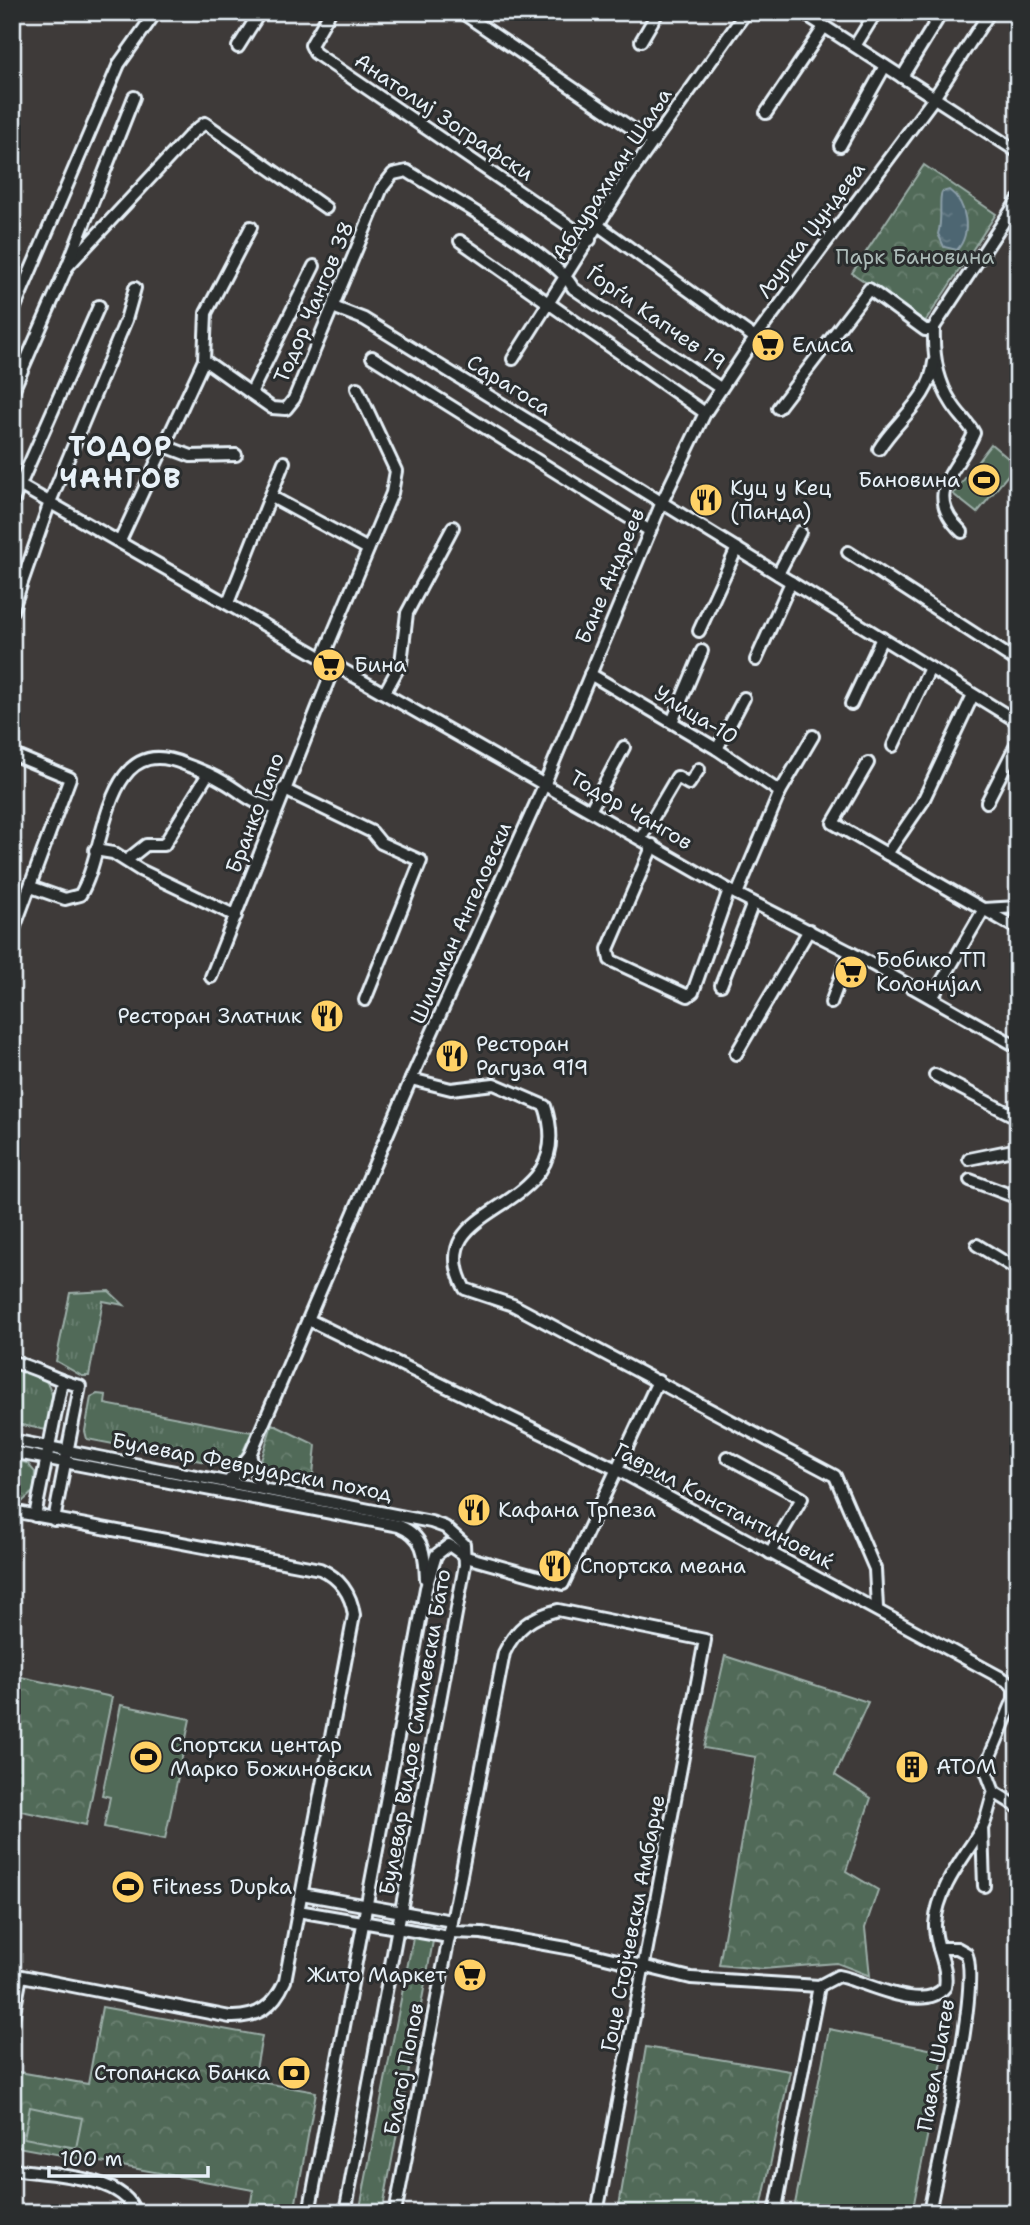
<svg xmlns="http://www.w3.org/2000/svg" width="1030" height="2225" font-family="'Shantell Sans',sans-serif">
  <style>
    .grass { fill: url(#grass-tufts); stroke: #9caea8; stroke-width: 2 }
    .forest { fill: url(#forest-crowns); stroke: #9caea8; stroke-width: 2 }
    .pitch { fill: #516a58; stroke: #9caea8; stroke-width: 2 }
    .water { fill: url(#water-ripples); stroke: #8b9ea8; stroke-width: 2 }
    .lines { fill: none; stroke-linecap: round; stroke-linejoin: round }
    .minor-casing { stroke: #e8f1f8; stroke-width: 16 }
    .minor { stroke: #2a2d2e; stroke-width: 10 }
    .labels { text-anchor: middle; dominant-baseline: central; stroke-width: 6; stroke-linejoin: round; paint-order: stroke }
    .street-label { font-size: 21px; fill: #e8f1f8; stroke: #2a2d2e }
    .park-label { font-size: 21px; fill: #acbbb8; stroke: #2a2d2e }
    .poi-label { font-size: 21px; fill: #e8f1f8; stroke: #2a2d2e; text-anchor: start }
    .district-label { font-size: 28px; font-weight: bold; letter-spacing: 2px; fill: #e8f1f8; stroke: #2a2d2e }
  </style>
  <defs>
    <pattern id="grass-tufts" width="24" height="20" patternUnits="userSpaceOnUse" patternTransform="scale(1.75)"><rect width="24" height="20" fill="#516a58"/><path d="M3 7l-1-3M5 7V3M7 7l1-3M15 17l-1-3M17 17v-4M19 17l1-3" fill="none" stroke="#6a8071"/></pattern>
    <pattern id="forest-crowns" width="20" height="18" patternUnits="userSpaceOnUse" patternTransform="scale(1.75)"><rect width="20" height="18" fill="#516a58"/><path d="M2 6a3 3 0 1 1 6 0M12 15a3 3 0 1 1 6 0" fill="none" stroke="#6a8071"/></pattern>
    <pattern id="water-ripples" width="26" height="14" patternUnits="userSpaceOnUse" patternTransform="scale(1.75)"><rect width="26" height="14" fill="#4d6672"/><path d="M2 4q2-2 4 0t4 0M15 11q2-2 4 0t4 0" fill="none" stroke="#677c87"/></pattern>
  </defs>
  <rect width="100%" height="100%" fill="#3e3a39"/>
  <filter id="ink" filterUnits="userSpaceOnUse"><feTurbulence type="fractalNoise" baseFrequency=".0143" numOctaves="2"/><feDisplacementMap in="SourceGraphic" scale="14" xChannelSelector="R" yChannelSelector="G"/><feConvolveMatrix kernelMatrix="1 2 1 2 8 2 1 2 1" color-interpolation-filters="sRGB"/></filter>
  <g filter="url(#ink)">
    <!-- grass -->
    <g class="grass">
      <polygon points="109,1291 124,1305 103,1301 89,1376 82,1376 56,1361 70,1293"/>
      <path d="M12,1362C21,1366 31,1368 39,1374C54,1385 60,1417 46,1430L12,1423Z"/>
      <polygon points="97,1394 106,1395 105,1404 252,1432 239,1460 231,1467 87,1439 85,1431 91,1397"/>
      <polygon points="12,1460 27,1463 35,1472 34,1491 22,1502 12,1500"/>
      <polygon points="421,1936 433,1941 382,2213 359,2213 413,1938"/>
    </g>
    <!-- forest -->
    <g class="forest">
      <polygon points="924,165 996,214 925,322 852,273"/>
      <polygon points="272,1424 316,1445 312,1484 266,1474 260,1464"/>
      <polygon points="725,1656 868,1702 835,1775 871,1798 846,1871 878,1890 865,1928 870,1976 837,1963 763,1969 719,1965 756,1757 704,1748"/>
      <polygon points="12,1675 112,1697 86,1825 12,1809"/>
      <polygon points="102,2007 262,2036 254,2081 316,2092 294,2213 249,2213 253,2190 12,2146 13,2071 88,2084"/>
      <polygon points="646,2047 790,2071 760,2213 659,2213 619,2206"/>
    </g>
    <!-- pitch -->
    <g class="pitch">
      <polygon points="991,444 1016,465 977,513 953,494"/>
      <polygon points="121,1705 190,1719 165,1839 104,1827 110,1797 102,1795"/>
      <polygon points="829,2029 944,2052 912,2213 840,2213 795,2204"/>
      <polygon points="30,2107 82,2118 76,2148 24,2138"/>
    </g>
    <!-- water -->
    <path class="water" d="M949,190C967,203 972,233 957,250L944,247L938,234C943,219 938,199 942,192Z"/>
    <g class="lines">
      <defs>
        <g id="minor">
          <polyline points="330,12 311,45 315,53 590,240"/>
          <polyline points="461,12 652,142"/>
          <polyline points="802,12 1018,152"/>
          <polyline points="641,41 658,12"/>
          <polyline points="855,46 876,12"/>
          <polyline points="238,47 260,12"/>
          <polyline points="902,77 942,12"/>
          <polyline points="766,113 824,27"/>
          <polyline points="840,146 885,66"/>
          <polyline points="599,226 755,338"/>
          <polyline points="460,241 705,413"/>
          <polyline points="67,267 192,133 205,123 326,208"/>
          <polyline points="333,307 364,319 1018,722"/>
          <polyline points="12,314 119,64 156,12"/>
          <path d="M934,328C933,354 937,380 951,402C957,413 968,422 974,433C960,469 920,492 962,532"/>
          <polyline points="372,357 650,531"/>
          <polyline points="513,359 628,177 746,12"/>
          <path d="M204,360L272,408L286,409L294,399L382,188L393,174L407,171C442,193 558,256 573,288L720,388"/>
          <polyline points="12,393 67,267 134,97"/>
          <polyline points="251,393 314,266"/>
          <polyline points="778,408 869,289 925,330 932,330 1018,200"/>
          <polyline points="162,445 191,456 236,455"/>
          <path d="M879,449C897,419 930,400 934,362"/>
          <polyline points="12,481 729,890 850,952 1018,1047"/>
          <polyline points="272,497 368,549"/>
          <polyline points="12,503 99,306"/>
          <polyline points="120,541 204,360 206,313 251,227"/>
          <polyline points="848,552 1018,662"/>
          <polyline points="778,574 800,532"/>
          <polyline points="228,603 284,462"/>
          <polyline points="12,611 50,502 126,320 135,288"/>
          <polyline points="699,631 737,548"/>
          <polyline points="323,657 392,493 396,471 357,388"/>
          <polyline points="756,660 791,582"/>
          <polyline points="590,674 717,749 780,792"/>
          <polyline points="385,692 401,663 407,613 453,527"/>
          <polyline points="851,704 882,638"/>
          <polyline points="672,722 702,651"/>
          <polyline points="893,746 930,668"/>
          <polyline points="717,749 744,698"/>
          <polyline points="12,754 70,778 12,934"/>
          <polyline points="868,763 833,823 1018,929"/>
          <polyline points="283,789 372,832 381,843 421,861 365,1000"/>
          <polyline points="987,802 1018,741"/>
          <polyline points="591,809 624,747"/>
          <polyline points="641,838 677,777 689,784 699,769"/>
          <polyline points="653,845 608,949 610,960 688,996 693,992 729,890"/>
          <polyline points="95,850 113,853 140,870 236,916"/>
          <polyline points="887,854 922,803 973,695"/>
          <polyline points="127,860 146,845 164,845 208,774"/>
          <path d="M31,887L65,899L80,895C107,854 102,729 184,764C198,769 211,774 224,782C245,794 249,803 275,808"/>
          <polyline points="737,894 780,792 813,736"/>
          <polyline points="984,909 1018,907"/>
          <polyline points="211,977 335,664"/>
          <polyline points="721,985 753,903"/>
          <polyline points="932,998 984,909"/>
          <polyline points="831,1003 850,952"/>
          <polyline points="736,1054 809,930"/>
          <polyline points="935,1075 1018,1118"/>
          <path d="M411,1079L451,1089L494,1084L545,1106C582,1219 416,1197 465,1289L513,1305L835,1476L875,1569L877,1608"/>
          <polyline points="969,1159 1018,1149"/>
          <polyline points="970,1180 1018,1198"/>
          <polyline points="977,1245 1018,1270"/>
          <polyline points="309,1320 616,1469 1009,1682 1014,1688 1014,1699 985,1768 994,1792"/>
          <path d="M12,1362C37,1367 56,1381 80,1386L54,1520"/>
          <polyline points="12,1440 431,1522 445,1527 464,1544 465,1565 345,2213"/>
          <path d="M12,1452L399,1526C424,1536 425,1554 426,1579"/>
          <polyline points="250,1455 261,1488"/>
          <polyline points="727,1457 802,1498 770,1553"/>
          <polyline points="228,1482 250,1455 411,1079 545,783 662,502 705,413 755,338 934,98 990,12"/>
          <path d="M12,1511L320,1569C340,1578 351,1594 354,1615L285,1981C274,2006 258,2018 230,2017L12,1974"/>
          <polyline points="35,1516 62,1382"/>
          <polyline points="994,1792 1018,1807"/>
          <polyline points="982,1827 984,1886"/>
          <polyline points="302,1894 452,1921"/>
          <polyline points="298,1911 449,1937"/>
          <polyline points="12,2023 21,1976"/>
          <path d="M12,2169C44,2174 126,2175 135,2213"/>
          <polyline points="309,2213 426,1588 436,1555 449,1545 466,1557 563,1584 658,1381"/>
          <polyline points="395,2213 450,1932"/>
          <path d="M597,2213C634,2022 670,1831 705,1640L558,1610C531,1617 516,1628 504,1653L450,1932L482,1933L572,1949L691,1978L819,1986L838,1976C863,1980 923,2015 945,1987C949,1965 934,1946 935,1924C938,1887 964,1858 982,1828C988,1817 989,1804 994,1792"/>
          <polyline points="775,2213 819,1986"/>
          <path d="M929,2213C937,2169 982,1982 966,1953L957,1948H939"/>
        </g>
      </defs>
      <!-- minor casing -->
      <use href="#minor" class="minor-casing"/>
      <!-- minor -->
      <use href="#minor" class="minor"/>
    </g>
  </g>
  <!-- icons -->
  <defs>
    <symbol id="supermarket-disc" viewBox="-11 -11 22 22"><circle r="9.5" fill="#ffd166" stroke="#2a2d2e"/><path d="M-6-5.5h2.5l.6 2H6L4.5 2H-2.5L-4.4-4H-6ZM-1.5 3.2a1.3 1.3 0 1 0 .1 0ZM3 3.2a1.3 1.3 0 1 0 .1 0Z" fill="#111"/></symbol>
    <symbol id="stadium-disc" viewBox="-11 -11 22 22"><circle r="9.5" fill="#ffd166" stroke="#2a2d2e"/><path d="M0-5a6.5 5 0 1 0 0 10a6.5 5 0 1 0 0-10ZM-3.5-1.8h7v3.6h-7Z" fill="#111"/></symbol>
    <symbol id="restaurant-disc" viewBox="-11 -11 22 22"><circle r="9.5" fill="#ffd166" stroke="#2a2d2e"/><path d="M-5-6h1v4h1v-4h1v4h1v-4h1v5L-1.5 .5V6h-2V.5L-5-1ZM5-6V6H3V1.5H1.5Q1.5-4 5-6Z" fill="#111"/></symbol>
    <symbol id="building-disc" viewBox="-11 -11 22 22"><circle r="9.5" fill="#ffd166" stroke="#2a2d2e"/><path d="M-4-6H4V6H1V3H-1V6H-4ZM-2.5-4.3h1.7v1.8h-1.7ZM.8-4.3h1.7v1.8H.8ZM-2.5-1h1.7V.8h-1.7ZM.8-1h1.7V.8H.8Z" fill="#111"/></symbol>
    <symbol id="bank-disc" viewBox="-11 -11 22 22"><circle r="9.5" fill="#ffd166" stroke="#2a2d2e"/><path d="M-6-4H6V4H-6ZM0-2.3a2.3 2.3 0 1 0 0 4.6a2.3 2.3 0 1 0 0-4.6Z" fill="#111"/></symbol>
  </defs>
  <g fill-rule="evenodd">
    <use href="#supermarket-disc" x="749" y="326" width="38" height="38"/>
    <use href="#stadium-disc" x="965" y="461" width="38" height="38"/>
    <use href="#restaurant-disc" x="687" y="481" width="38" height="38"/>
    <use href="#supermarket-disc" x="310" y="646" width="38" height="38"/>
    <use href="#supermarket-disc" x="832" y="953" width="38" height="38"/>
    <use href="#restaurant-disc" x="308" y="997" width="38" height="38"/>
    <use href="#restaurant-disc" x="433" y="1037" width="38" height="38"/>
    <use href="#restaurant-disc" x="455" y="1491" width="38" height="38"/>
    <use href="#restaurant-disc" x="536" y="1547" width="38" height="38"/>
    <use href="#stadium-disc" x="127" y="1738" width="38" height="38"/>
    <use href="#building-disc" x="893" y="1748" width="38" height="38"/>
    <use href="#stadium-disc" x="109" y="1868" width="38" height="38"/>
    <use href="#supermarket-disc" x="451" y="1956" width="38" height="38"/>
    <use href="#bank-disc" x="275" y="2054" width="38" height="38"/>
  </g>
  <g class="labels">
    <!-- street labels -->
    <g class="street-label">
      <text transform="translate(444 117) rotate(34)">Анатолиј Зографски</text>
      <text transform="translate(612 174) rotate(-57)">Абдурахман Шаља</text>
      <text transform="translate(811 230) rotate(-53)">Љупка Џундева</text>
      <text transform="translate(314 302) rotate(-67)">Тодор Чангов 38</text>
      <text transform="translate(656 318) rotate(35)">Ѓорѓи Капчев 19</text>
      <text transform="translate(509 385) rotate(32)">Сарагоса</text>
      <text transform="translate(610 576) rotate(-67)">Бане Андреев</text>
      <text transform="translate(696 715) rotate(31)">Улица-10</text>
      <text transform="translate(631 810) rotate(30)">Тодор Чангов</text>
      <text transform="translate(255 813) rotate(-69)">Бранко Гапо</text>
      <text transform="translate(461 923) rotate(-66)">Шишман Ангеловски</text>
      <text transform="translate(252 1467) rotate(11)">Булевар Февруарски поход</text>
      <text transform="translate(724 1506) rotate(28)">Гаврил Константиновиќ</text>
      <text transform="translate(415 1732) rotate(-80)">Булевар Видое Смилевски Бато</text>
      <text transform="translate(633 1923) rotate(-79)">Гоце Стојчевски Амбарче</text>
      <text transform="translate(936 2065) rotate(-80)">Павел Шатев</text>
      <text transform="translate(404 2069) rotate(-79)">Благој Попов</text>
    </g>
    <!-- park labels -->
    <g class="park-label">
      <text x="915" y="257">Парк Бановина</text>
    </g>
    <!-- poi labels -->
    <g class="poi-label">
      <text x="792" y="345">Елиса</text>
      <text x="960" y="480" text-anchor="end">Бановина</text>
      <text x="730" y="488">Куц у Кец<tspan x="730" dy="24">(Панда)</tspan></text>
      <text x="354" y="665">Бина</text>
      <text x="876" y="960">Бобико ТП<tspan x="876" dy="24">Колонијал</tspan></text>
      <text x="302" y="1016" text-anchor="end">Ресторан Златник</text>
      <text x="476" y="1044">Ресторан<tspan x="476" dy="24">Рагуза 919</tspan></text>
      <text x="498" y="1510">Кафана Трпеза</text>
      <text x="580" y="1566">Спортска меана</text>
      <text x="170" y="1745">Спортски центар<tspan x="170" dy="24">Марко Божиновски</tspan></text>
      <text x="936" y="1767">АТОМ</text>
      <text x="152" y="1887">Fitness Dupka</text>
      <text x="446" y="1975" text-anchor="end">Жито Маркет</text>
      <text x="270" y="2073" text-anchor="end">Стопанска Банка</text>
    </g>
    <!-- district labels -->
    <g class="district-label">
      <text x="121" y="446">ТОДОР<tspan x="121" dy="32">ЧАНГОВ</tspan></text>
    </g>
  </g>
  <!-- margin -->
  <rect width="1030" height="2225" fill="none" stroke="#2a2d2e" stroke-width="42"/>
  <rect x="21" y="21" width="988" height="2183" fill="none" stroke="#e8f1f8" stroke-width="2.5" filter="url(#ink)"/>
  <!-- scale -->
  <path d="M49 2166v10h159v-10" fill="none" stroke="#e8f1f8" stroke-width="3.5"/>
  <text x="60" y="2166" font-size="21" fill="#e8f1f8" stroke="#2a2d2e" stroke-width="5" paint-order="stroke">100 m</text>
</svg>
